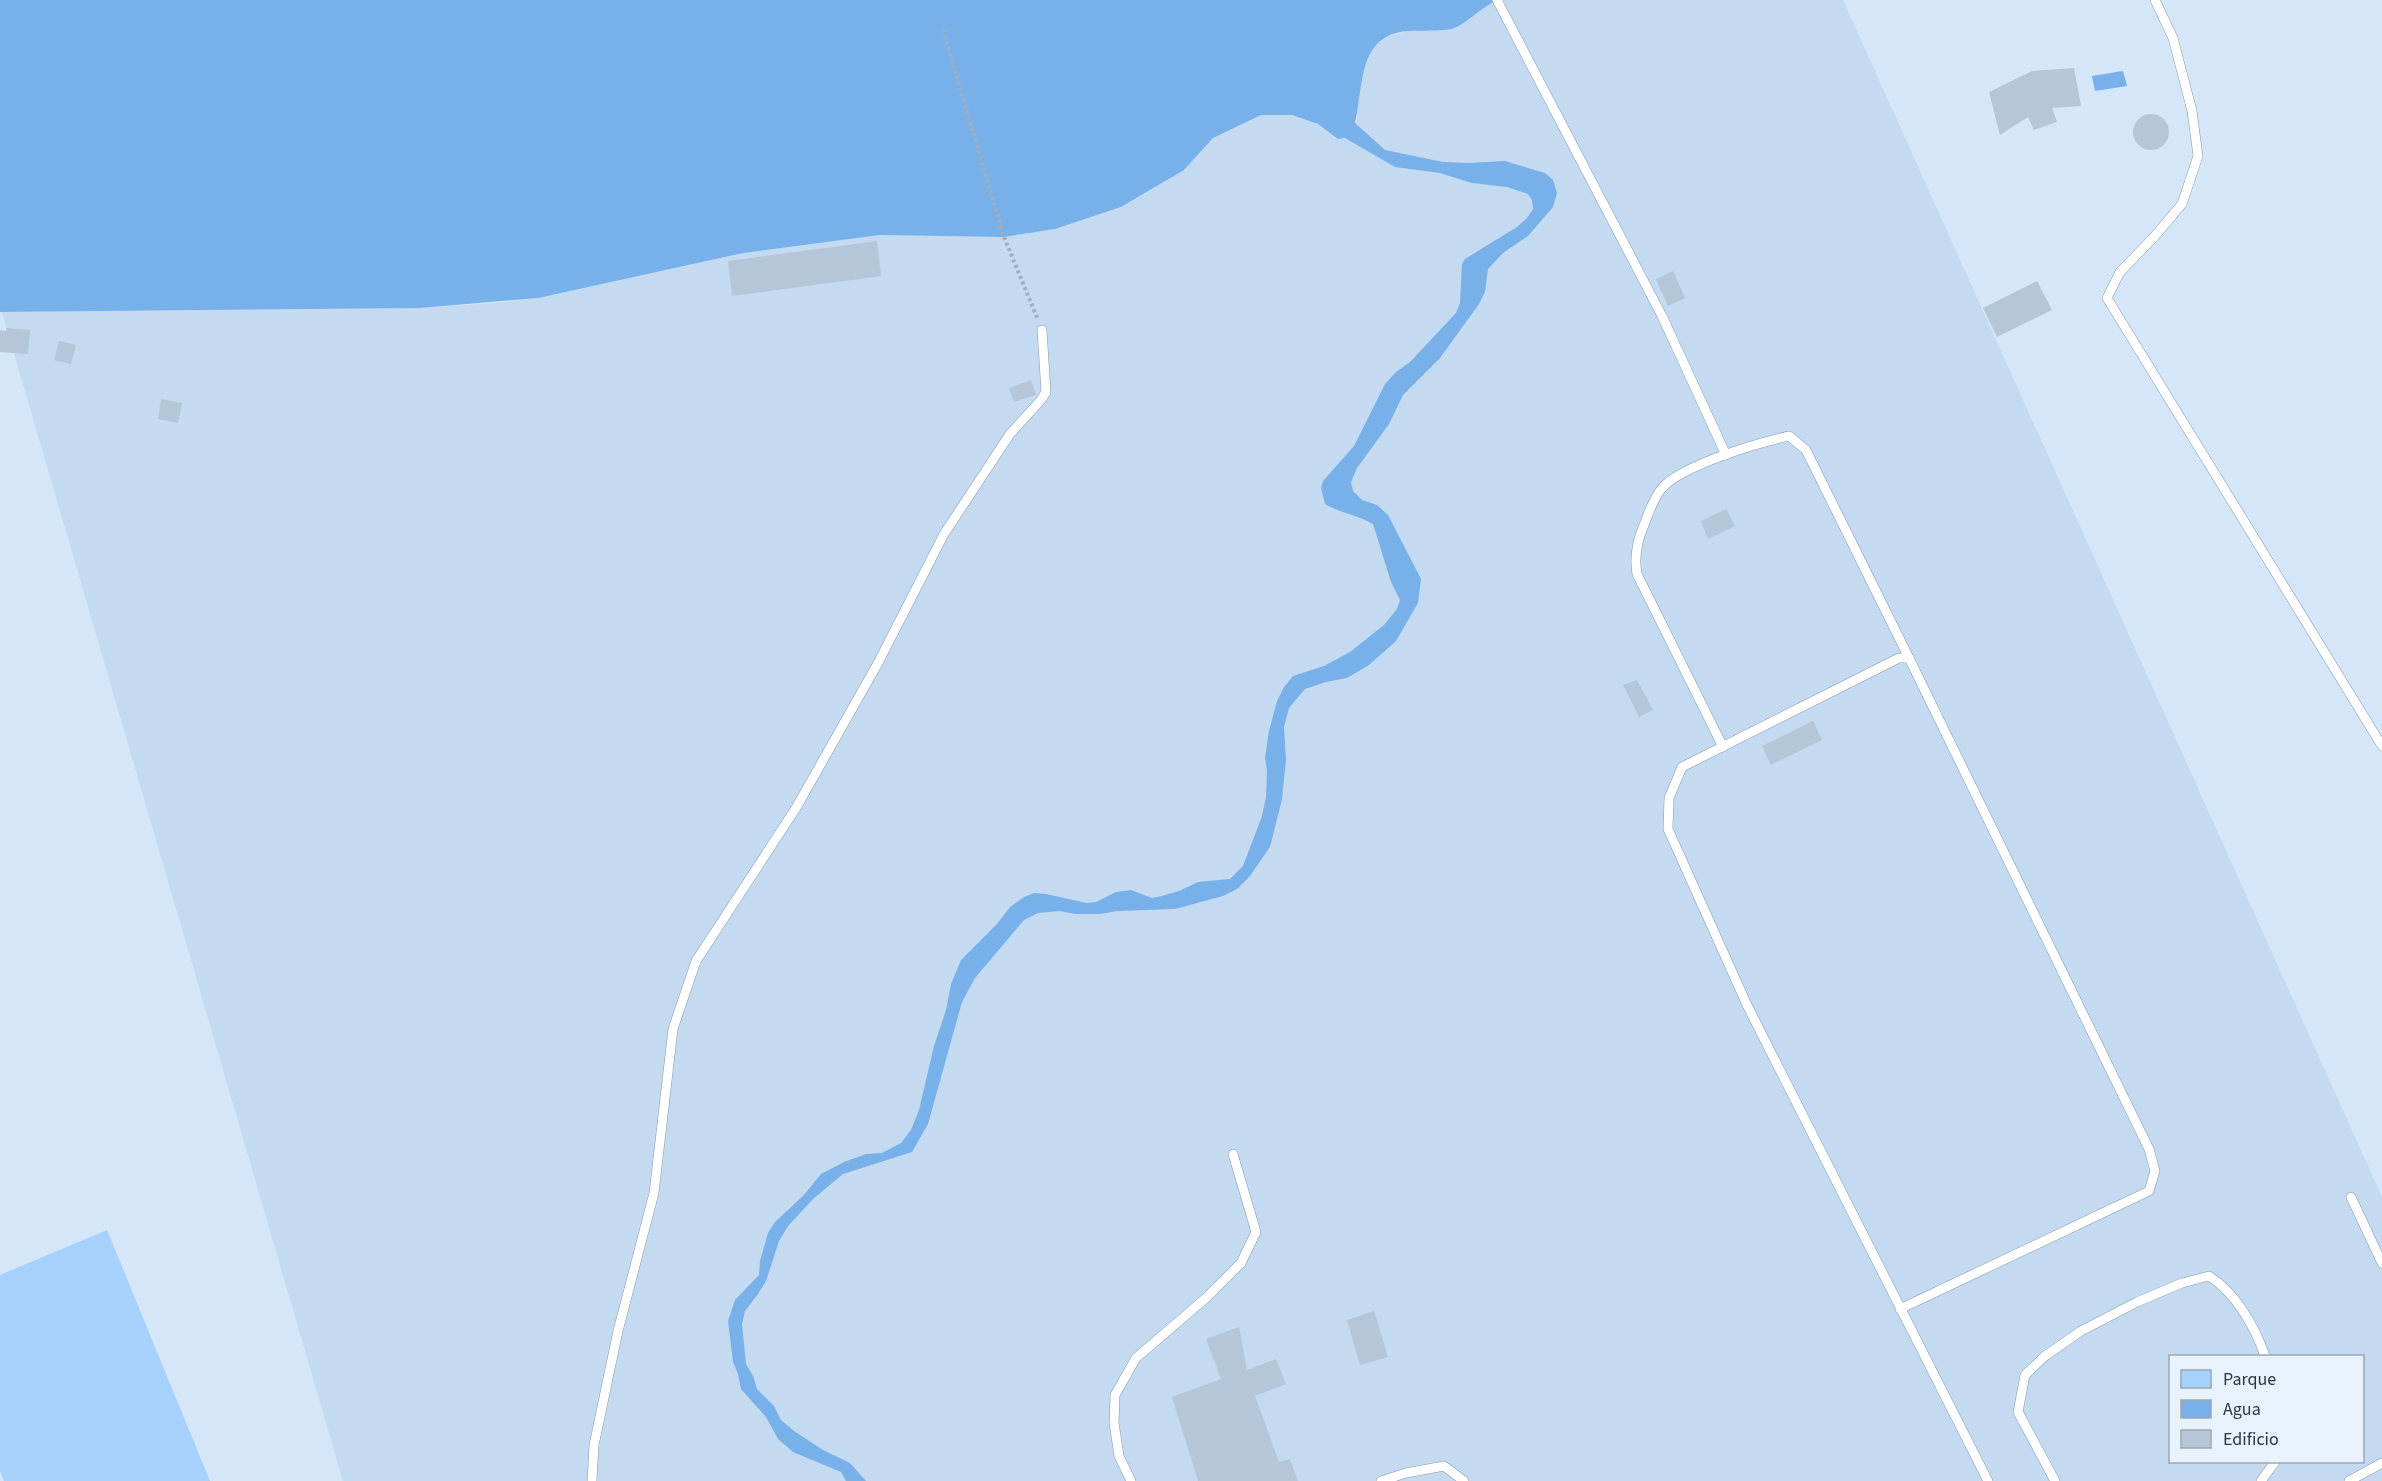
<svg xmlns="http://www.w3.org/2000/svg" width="2382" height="1481" font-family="'Source Sans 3',sans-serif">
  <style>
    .built { fill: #c3daf1; fill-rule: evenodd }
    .green { fill: #a6d1fd }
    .water { fill: #78b0e9 }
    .building { fill: #b4c6d8 }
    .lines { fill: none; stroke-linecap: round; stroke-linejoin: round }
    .service-casing { stroke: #8798a9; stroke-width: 10 }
    .path { stroke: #a0aebd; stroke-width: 4; stroke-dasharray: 3 3; stroke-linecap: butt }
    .service { stroke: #fff; stroke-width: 9 }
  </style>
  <rect width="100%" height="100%" fill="#d4e6f8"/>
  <!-- built -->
  <path class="built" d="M1497,0H1843L2382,1197V1481H343L2,312L420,308L497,303L538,298L743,253L880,235L1004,237L1055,229L1121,207L1184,170L1213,138L1261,115H1292L1318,124L1338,138L1346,139L1356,124L1362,72L1373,48L1388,37ZM2170,1356H2362V1462H2170Z"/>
  <!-- green -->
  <polygon class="green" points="107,1230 210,1481 4,1481 0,1471 0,1275"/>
  <!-- water -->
  <g class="water">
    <path d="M0,0H1497C1482,7 1467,23 1454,28C1443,32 1420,30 1407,31C1357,36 1364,86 1355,123L1385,150L1443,162L1468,163L1505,161L1545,173L1553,180L1557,193L1553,207L1528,236L1503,253L1488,269L1485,292L1479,304L1440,358L1403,395L1389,424L1357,468L1351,482L1353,491L1362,500L1377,505L1388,515L1421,579L1418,603L1396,641L1369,665L1347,678L1326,682L1305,689L1289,708L1284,727L1286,760L1282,799L1270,847L1250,876L1237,889L1223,896L1175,909L1117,911L1101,914H1075L1060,911L1038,913L1024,920L975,978L962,1002L928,1124L912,1152L843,1174L813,1199L788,1226L779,1241L766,1281L758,1294L745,1311L742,1324L746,1364L753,1376L757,1389L774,1406L781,1420L794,1431L823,1450L850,1463L866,1481H846L841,1472L793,1452L778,1439L766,1417L741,1389L738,1374L733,1362L728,1321L735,1300L759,1275L760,1261L768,1233L775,1222L803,1196L821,1174L844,1162L866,1154L882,1153L901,1143L911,1130L919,1110L934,1046L946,1010L951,984L961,960L997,924L1010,907L1024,897L1034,893L1046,894L1087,903L1096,902L1116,892L1131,890L1152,898L1162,896L1179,891L1198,882L1230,879L1243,866L1262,816L1266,797L1267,770L1265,758L1269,731L1277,701L1284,687L1293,676L1324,666L1350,652L1384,625L1397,609L1400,600L1391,582L1373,524C1358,515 1340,513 1325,504L1321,488L1323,481L1354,446L1385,384L1396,372L1410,362L1456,313L1460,303L1462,264L1465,259L1517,227L1527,218L1533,209L1532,200L1528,194L1507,187L1472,183L1440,173L1395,167L1345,138L1338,139L1318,124L1292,115H1261L1213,138L1184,170L1121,207L1055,229L1004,237L880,235L743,253L538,298L420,308L0,312Z"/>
    <polygon points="2123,71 2127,86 2095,91 2092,76"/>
  </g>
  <!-- building -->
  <g class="building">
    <polygon points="2074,68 2081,106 2052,108 2057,122 2034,130 2028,117 2000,135 1989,92 2032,71"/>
    <circle cx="2151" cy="132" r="18"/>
    <polygon points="877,241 881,276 732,296 728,261"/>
    <polygon points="1673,271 1685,298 1668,306 1656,279"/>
    <polygon points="2037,281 2052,310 1997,337 1983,308"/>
    <polygon points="6,328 30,330 28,354 0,352 0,330 6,331"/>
    <polygon points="59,341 76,345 71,364 54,360"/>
    <polygon points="1031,380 1036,395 1014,402 1009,388"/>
    <polygon points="161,399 182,403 178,423 158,419"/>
    <polygon points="1726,509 1735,526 1708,539 1701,521"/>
    <polygon points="1637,680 1653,710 1639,717 1623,685"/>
    <polygon points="1813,721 1822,740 1771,765 1762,746"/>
    <polygon points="1374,1311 1388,1357 1360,1365 1347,1320"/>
    <polygon points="1239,1327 1247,1370 1276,1359 1286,1384 1255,1396 1279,1462 1290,1459 1298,1481 1198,1481 1172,1397 1221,1379 1206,1339"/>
  </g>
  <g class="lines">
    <defs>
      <g id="service">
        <polyline points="1497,0 1662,316 1726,455"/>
        <polyline points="2155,0 2173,38 2192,111 2198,156 2182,204 2154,237 2120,272 2107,298 2382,746"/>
        <path d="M1723,747L1637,574C1634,557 1637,541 1644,525C1649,512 1653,499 1662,488C1683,465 1757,443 1789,436L1806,450L1909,658"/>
        <polyline points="2351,1197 2382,1263"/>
        <polyline points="1900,1309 2149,1191 2155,1171 2149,1149 1909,658 1899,658 1885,665 1682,767 1669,798 1668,829 1747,1005 1988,1481"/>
        <polyline points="592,1481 594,1445 618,1331 654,1193 673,1029 696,961 796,808 878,663 944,534 1010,434 1041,400 1046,392 1042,330"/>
        <polyline points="1131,1481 1119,1456 1114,1423 1115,1395 1136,1358 1207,1297 1241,1263 1256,1232 1233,1154"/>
        <polyline points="1381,1481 1406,1473 1444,1466 1464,1481"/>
        <path d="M2055,1481L2018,1412L2025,1375L2045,1356L2081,1331L2137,1302L2182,1283L2209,1276C2236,1293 2255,1327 2265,1356"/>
        <polyline points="2261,1481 2275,1462"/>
        <polyline points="2349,1481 2382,1463"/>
      </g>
    </defs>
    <!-- service casing -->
    <use href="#service" class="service-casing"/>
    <!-- path -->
    <polyline class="path" points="943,30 1004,237 1038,320"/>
    <!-- service -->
    <use href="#service" class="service"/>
  </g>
  <!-- legend -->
  <rect x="2169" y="1355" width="195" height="108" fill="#e7f2fd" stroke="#9da7b1" stroke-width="1.5"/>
  <rect x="2181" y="1370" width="30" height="18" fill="#a6d1fd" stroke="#9da7b1" stroke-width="1.5"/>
  <text x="2223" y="1385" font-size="18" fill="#2f363e">Parque</text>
  <rect x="2181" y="1400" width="30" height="18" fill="#78b0e9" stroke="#9da7b1" stroke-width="1.5"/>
  <text x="2223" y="1415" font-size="18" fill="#2f363e">Agua</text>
  <rect x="2181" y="1430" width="30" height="18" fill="#b4c6d8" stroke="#9da7b1" stroke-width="1.5"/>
  <text x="2223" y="1445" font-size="18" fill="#2f363e">Edificio</text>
</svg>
